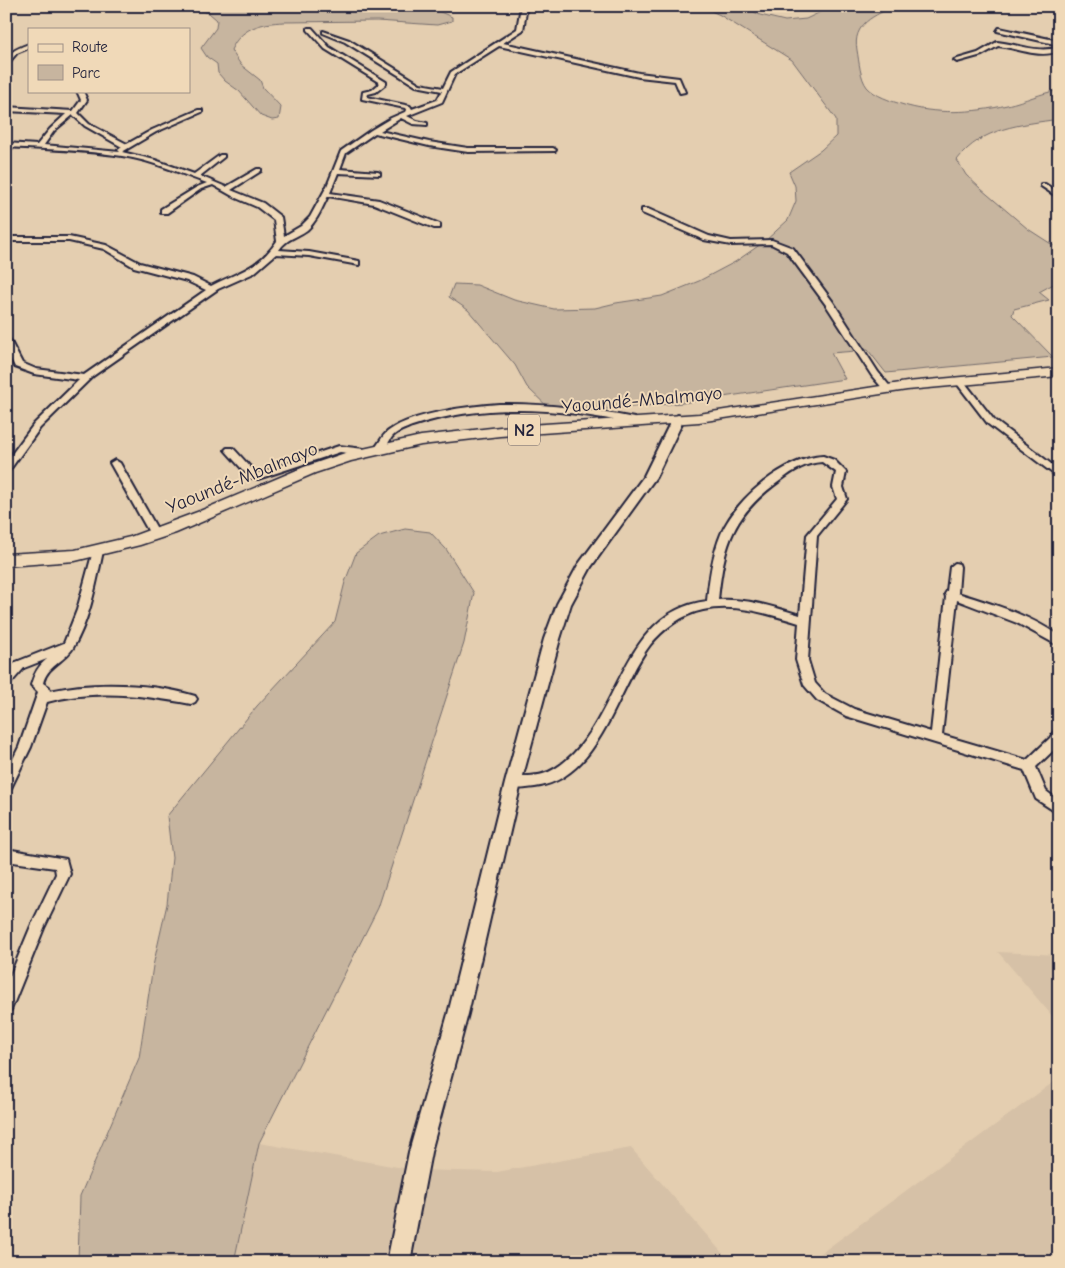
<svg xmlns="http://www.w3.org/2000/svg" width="1065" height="1268" font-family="'Comic Neue',sans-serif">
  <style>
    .built { fill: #d6c1a7 }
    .green { fill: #c7b59f; stroke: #746c6d }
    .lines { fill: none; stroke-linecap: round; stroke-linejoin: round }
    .minor-casing { stroke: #22223b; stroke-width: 4 }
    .major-casing { stroke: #22223b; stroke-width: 4 }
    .highway-casing { stroke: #22223b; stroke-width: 3 }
    .minor { fill: #f0d9b8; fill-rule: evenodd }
    .major { fill: #f0d9b8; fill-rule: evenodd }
    .highway { fill: #f0d9b8; fill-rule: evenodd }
    .labels { text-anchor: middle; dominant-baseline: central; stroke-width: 4; stroke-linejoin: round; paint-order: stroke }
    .shield { fill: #f0d9b8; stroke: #605960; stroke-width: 1 }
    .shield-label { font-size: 18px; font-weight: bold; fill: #22223b }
    .street-label { font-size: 19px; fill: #22223b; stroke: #f0d9b8 }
  </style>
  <rect width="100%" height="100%" fill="#e4ceb0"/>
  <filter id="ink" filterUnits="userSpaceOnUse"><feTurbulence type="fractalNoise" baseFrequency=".02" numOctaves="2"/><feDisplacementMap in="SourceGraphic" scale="10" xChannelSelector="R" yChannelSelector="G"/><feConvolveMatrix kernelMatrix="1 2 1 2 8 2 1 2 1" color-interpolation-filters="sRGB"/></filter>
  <g filter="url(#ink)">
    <!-- built -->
    <g class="built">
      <polygon points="998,952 1059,955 1059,1024"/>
      <polygon points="1059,1078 1059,1262 809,1262"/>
      <polygon points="259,1143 415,1170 497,1172 631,1148 730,1262 234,1262"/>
    </g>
    <!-- green -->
    <g class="green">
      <path d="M177,6H398L438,11L452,17V21L437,25L377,21L284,22C260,23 241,28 231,50L241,65L260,80L263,88L281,107L279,119L272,120L261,116L239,91L225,81L218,73L217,64L207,57L201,48L216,28L217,20L209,13Z"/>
      <path d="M700,6H743L760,15L785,21L806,19L833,6H895C875,15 852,24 857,50C859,61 860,78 867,87C875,96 891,101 901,104C935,115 973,113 1007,105C1025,101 1041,93 1059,90V119C1020,125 982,127 957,160L966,175L981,189L1028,229L1059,249V281L1039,292L1049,300L1014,309L1012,315L1053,357L886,373L868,350L831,353L845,379L682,403L554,413L527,387L515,365L468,310L449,297L454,284L477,285L514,300L554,309L595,308L616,303L662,296L699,281L735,262L764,242L788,220L796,201L795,186L789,172L821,150L836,136V119L792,60L720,15Z"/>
      <polygon points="405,529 430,532 446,549 474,593 464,643 378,908 259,1143 234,1262 78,1262 80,1196 139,1058 153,966 167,904 172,858 167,816 257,706 335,622 345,582 356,553 379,536"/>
    </g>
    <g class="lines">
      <defs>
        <g id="minor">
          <path d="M521,6H527L523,30L503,43L639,73L679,78L685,92L680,93L675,81L639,77L499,46L455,74L442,102L407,116L417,121L427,123V125L413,124L401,118L380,131L429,142L468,148H553L556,150L555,151L468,152L429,146L375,133L346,153L340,169L378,172L380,173V175L338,173L330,193L379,200L440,224V228H434L374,204L328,196C322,208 317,221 307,230C296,238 287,238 279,250L309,252L359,261V265L309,256L276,254L254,273L218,289L93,376L40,428L9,471L6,472V462L34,424L79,380L34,374L15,367L6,349V338L10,340L22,363L36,369L84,375L206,290L187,281L134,267L104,249L69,241H6V237H69L106,245L140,263L193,277L211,286C238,272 258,269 277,241L274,220L257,207L236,198L213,185L201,189L167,213H161V209L197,187L207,183C179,173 151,160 122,156C84,150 45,149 6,147V143L37,145L50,129L66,114L6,111V107L73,111L81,100L77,91H83L87,100L78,113L89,124L127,144L152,130L198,110H202V112L156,132L122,152L155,160L194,174L220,155H224V157L200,176L226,187L257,169H261V171L231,190L263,203L281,217L284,236L301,226L310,217L327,186L341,151L371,130L391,118L407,111L405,108L362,99L363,92L372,90L380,83L325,49L308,30V28H312L329,47L386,82V84L376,92L368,94L367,97L410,106L412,109L437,100L442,91L416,86L345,42L323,33V31L349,40L420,84L443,88L451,72L517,29ZM73,115L85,126L122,147L118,150L120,152L44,145L54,131Z"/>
          <polygon points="1042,6 1059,8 1059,12 1042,7"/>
          <polygon points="999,28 1059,41 1059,45 997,31"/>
          <path d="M997,42C1018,44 1038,54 1059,47V51C1039,59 1018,48 998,46L982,55L957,62L954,60L978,53Z"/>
          <path d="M29,44V48L17,53L6,66C6,52 18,48 29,44Z"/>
          <polygon points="1041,184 1045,184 1059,193 1059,198 1041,186"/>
          <polygon points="642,209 648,209 709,236 731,241 772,240 793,248 833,302 878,372 892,389 891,391 885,391 872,376 826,305 787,252 771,244 731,245 704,240 642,213"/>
          <polygon points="959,378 962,379 994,420 1059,470 1059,478 988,424 955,381"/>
          <path d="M499,404C545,403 589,409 634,418L639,421L634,424C560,408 485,402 412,426C405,429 397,431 392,437C388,442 387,449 380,451L375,448C380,442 383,434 390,430C413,413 470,406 499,404Z"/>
          <polygon points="339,446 364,449 369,452 364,455 340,452 258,479 249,477 225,450 227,448 233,448 255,472 258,473"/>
          <path d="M823,456L834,460L846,472L843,487L847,499L817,536L808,660L815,683L825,694L854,709L931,732L946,597L945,594L947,591L950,567L955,563L959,564L960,567L958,593C992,604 1028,614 1059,636V646L1017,623L957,600L942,735L1027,760L1050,738L1055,730L1059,728L1058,746L1036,767L1046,791L1059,801V814L1036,799L1024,770L846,716L817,700L804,685L796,660L799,623C769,614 735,603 703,610C683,614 663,629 650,645C616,689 601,778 535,787C526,788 517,790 509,787L507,783L509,779C526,773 537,780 556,768C621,727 617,612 707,601C709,579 712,556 721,534C736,499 784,458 823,456ZM822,462L836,472L833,487L837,499L807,535L800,615C774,607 746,598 718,600C724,543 733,514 781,480C794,470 806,463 822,462Z"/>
          <polygon points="115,460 120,463 160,534 159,536 155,537 150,534 110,463"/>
          <path d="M98,547L103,551C96,584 90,619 73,648C64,662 47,666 43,683L49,687L50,691C91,681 155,683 195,696L197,699L195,702L191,704C143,695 95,689 47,702L31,747L10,790L6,791V773L19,747L38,692L31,685C34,674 38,666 47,659L24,668L10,684L6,685V673L16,662L64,643L77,610L93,551Z"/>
          <polygon points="6,849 66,859 70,874 44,928 11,1010 6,1012 6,986 31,926 56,874 55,868 6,861"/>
        </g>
        <polygon id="major" points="678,415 684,419 656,477 591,567 571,604 560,639 521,783 468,1014 431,1152 410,1262 387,1262 409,1152 448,1014 505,783 544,639 557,604 578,565 644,476 672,419"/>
        <polygon id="highway" points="1059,368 1059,376 907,390 699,422 500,436 421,445 351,461 315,473 176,533 140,545 75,561 6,566 6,554 75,550 130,537 200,511 304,467 345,453 421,436 500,427 699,414 907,382"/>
      </defs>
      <!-- minor casing -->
      <use href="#minor" class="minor-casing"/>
      <!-- major casing -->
      <use href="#major" class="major-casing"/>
      <!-- highway casing -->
      <use href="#highway" class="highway-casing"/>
      <!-- minor -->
      <use href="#minor" class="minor"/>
      <!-- major -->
      <use href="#major" class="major"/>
      <!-- highway -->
      <use href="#highway" class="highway"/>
    </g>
  </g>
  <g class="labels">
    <!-- shield labels -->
    <rect class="shield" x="508" y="414.5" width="32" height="31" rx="4"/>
    <g class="shield-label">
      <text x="524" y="430">N2</text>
    </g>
    <!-- street labels -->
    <g class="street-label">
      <text transform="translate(642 400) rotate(-5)">Yaoundé-Mbalmayo</text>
      <text transform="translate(242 478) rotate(-22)">Yaoundé-Mbalmayo</text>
    </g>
  </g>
  <!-- margin -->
  <rect width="1065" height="1268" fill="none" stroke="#f0d9b8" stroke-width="25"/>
  <rect x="12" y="12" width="1040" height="1243" fill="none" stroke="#22223b" stroke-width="2" filter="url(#ink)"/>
  <!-- legend -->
  <rect x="28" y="28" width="162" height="65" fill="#f0d9b8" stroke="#9e9086"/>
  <rect x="38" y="44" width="25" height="8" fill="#f0d9b8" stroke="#9e9086"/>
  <text x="72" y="52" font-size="15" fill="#22223b">Route</text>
  <rect x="38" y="65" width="25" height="15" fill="#c7b59f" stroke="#9e9086"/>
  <text x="72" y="78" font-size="15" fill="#22223b">Parc</text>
</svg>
